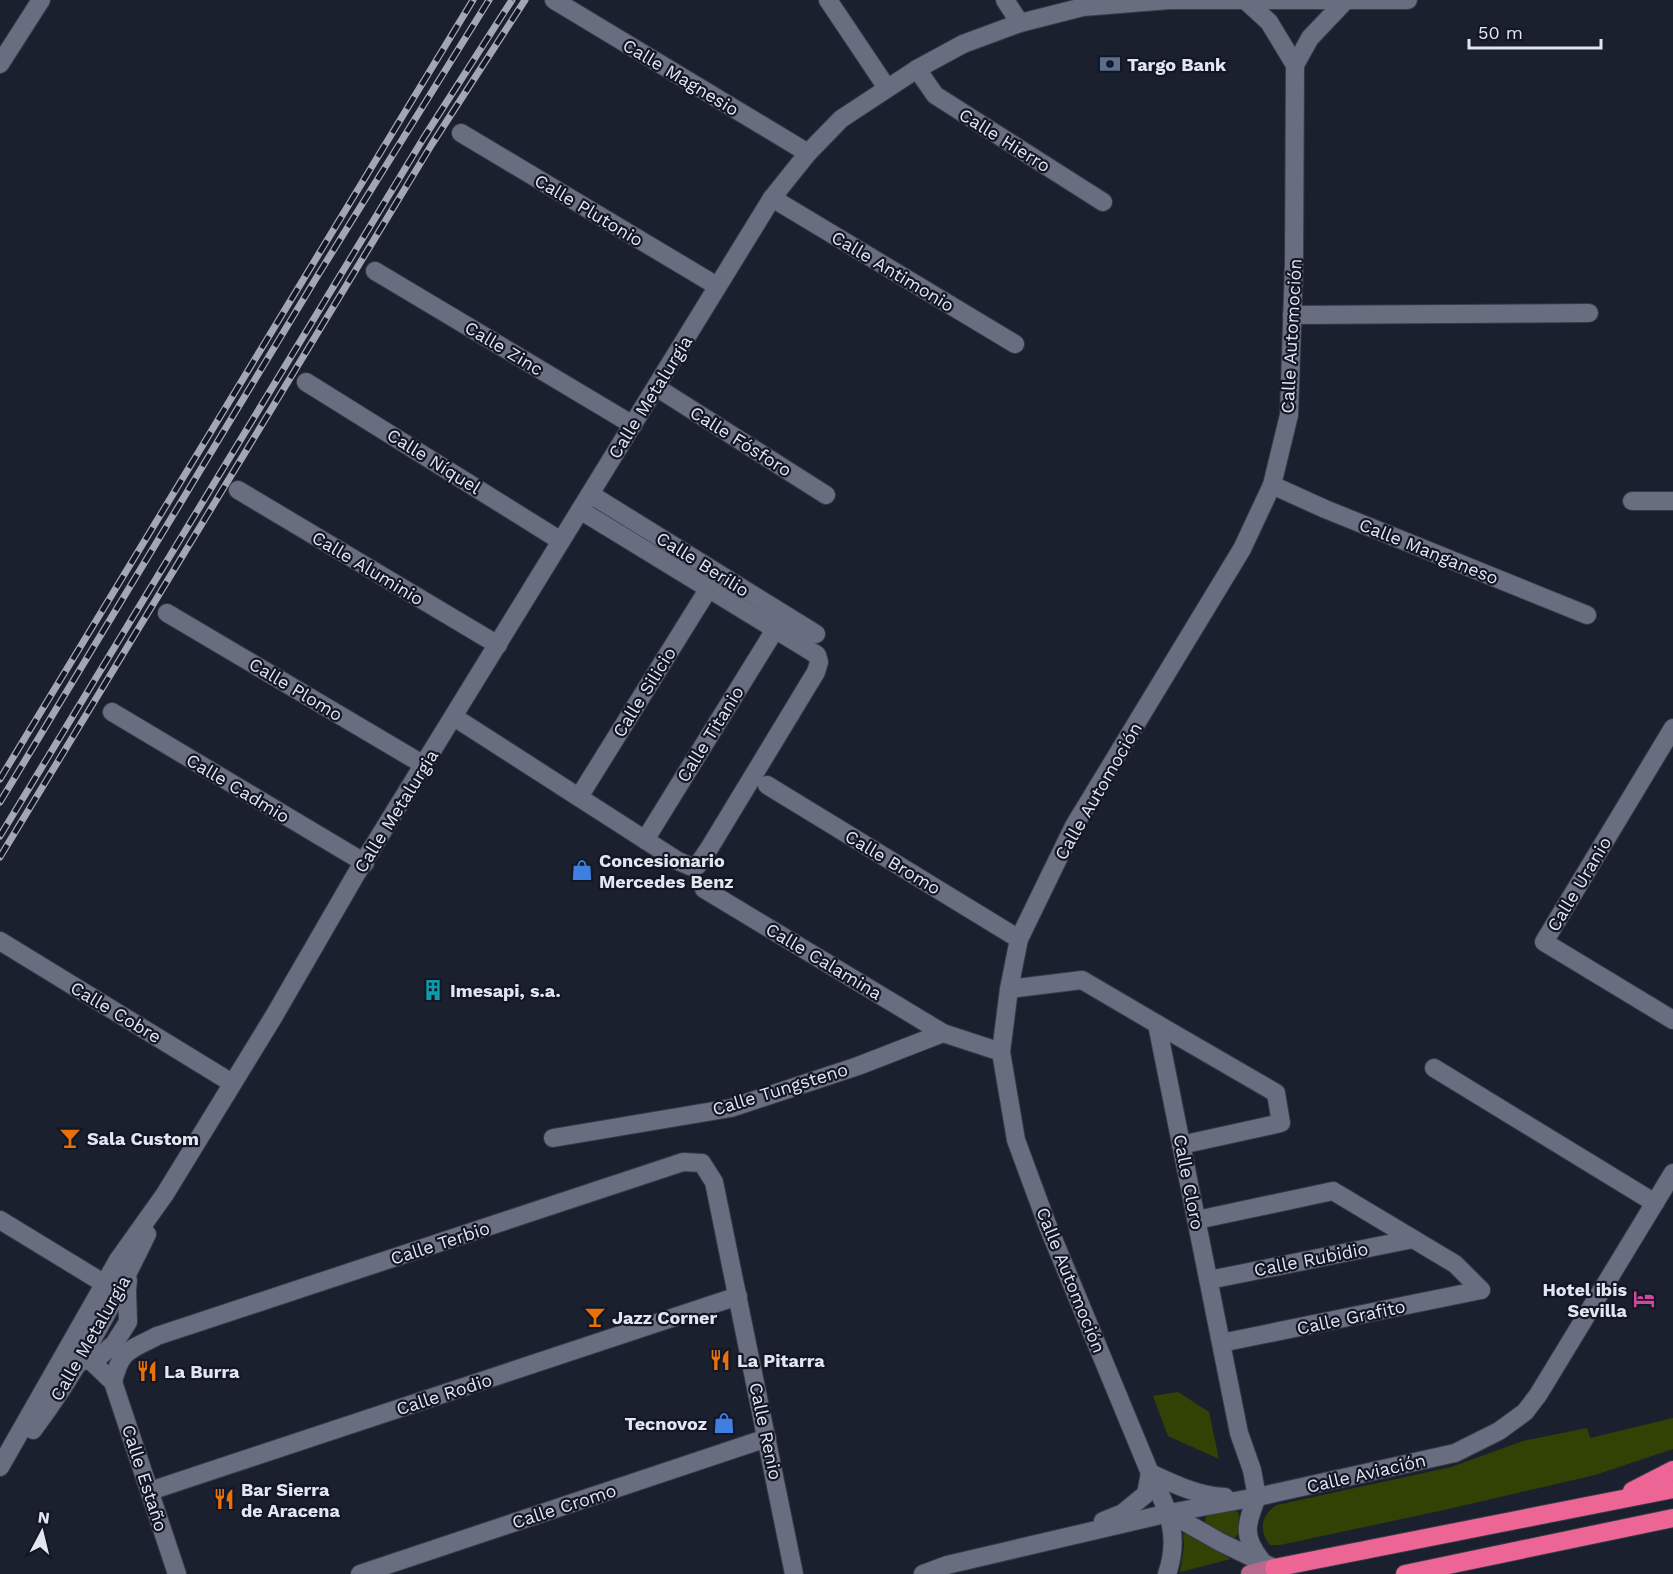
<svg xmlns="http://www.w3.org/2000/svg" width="1673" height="1574" font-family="'Work Sans',sans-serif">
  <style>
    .green { fill: #324204 }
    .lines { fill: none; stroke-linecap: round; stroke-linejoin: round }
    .street-casing { stroke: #363a47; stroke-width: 20 }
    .primary-casing { stroke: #363a47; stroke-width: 20 }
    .highway-casing { stroke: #363a47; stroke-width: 20 }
    .street { stroke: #686e80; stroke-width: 18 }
    .primary { stroke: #b7698c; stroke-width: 18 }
    .highway { stroke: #ec6594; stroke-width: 18 }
    .rail-casing { stroke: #a2a7b2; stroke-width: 7 }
    .rail { stroke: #121625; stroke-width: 4.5; stroke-dasharray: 14; stroke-linecap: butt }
    .labels { text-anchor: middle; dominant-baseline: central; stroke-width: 4.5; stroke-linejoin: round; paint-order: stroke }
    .poi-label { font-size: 18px; font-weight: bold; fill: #e2e6f0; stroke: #121625; text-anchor: start }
    .street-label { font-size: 18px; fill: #e2e6f0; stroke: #121625 }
  </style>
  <rect width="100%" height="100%" fill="#1b202f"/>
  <!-- green -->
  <g class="green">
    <polygon points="1178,1392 1209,1412 1219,1459 1168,1436 1153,1396"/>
    <path d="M1673,1418V1449L1595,1475L1444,1510L1280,1545H1270C1258,1531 1261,1514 1277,1505L1451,1467L1523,1441L1587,1428L1590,1438Z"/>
    <polygon points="1234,1509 1239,1514 1238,1534 1235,1538 1205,1523 1206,1515"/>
    <polygon points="1183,1534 1186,1534 1231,1559 1180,1572 1184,1546"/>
  </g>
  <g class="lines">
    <defs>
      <g id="street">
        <polyline points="554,0 808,153"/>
        <polyline points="828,0 887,88"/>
        <polyline points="1005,0 1020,23"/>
        <polyline points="1245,0 1269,22 1295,65"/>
        <polyline points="0,64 41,0"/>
        <polyline points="917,69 935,95 1103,202"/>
        <polyline points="461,133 717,286"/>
        <polyline points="772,198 1015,344"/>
        <polyline points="375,271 633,425"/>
        <polyline points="1292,315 1589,313"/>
        <polyline points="306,382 561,541"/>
        <polyline points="656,387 826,495"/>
        <polyline points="1272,485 1325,509 1587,615"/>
        <polyline points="238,490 498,645"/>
        <polyline points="590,494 816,634"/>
        <polyline points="1632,501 1673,501"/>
        <polyline points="167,613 424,765"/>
        <polyline points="112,712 365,863"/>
        <polyline points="454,717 678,861 692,867 697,866 710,847 816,672 819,662 817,655 580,510"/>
        <polyline points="1673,728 1544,942 1673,1020"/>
        <polyline points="767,785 1019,939"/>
        <polyline points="579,797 709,588"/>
        <polyline points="645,840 776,628"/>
        <polyline points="704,889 943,1033"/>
        <polyline points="0,941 232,1083"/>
        <polyline points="1009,989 1082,980 1157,1024 1239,1433 1252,1470 1257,1497"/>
        <polyline points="1157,1024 1276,1093 1281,1123 1181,1145"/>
        <polyline points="1434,1068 1655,1203"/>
        <polyline points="553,1138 731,1108 858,1066 943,1033 1001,1052"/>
        <polyline points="0,1220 105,1284 106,1295"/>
        <polyline points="1197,1220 1333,1191 1455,1264 1481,1290"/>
        <polyline points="1209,1280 1413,1239"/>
        <polyline points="91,1325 81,1342 90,1360 113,1382 177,1574"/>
        <polyline points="1221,1343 1481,1290"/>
        <polyline points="80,1362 99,1357 114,1344 128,1322 127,1290 128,1280"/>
        <path d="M113,1382C121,1349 129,1351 157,1336L683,1162L702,1163L714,1182L794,1574"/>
        <path d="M33,1430C79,1369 114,1302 147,1234"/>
        <polyline points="0,1467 118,1260 165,1194 274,1016 355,876 772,198 808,153 841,119 917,69 963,44 1020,23 1083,7 1169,0 1408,0"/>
        <polyline points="150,1491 738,1296"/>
        <path d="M1257,1497C1246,1524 1242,1536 1261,1560"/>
        <polyline points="1169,1513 1220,1542 1274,1568"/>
        <path d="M1103,1521L1123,1513L1146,1494L1150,1473C1174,1484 1198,1496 1225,1497"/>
        <polyline points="360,1574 767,1438"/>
        <polyline points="923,1574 947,1565 1169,1513 1257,1497 1455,1453 1499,1431 1525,1412 1538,1395 1673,1173"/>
        <path d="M1167,1574C1181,1534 1167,1508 1150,1473L1047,1224L1016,1140L1001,1052L1009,989L1019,939L1074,826L1242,549L1272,485L1289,415L1294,263L1295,65L1310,38L1346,0"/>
      </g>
      <polyline id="primary" points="1250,1574 1274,1568"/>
      <g id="highway">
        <polyline points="1632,1491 1673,1470"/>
        <polyline points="1274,1568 1673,1489"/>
        <polyline points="1405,1574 1673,1518"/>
      </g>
    </defs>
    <!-- street casing -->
    <use href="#street" class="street-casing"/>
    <!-- primary casing -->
    <use href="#primary" class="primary-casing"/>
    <!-- highway casing -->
    <use href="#highway" class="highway-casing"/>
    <!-- street -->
    <use href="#street" class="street"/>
    <!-- primary -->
    <use href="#primary" class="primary"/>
    <!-- highway -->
    <use href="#highway" class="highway"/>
    <defs>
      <g id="rail">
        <polyline points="0,779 473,0"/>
        <polyline points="0,802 318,275 489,0"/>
        <polyline points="0,836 423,139 512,0"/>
        <polyline points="0,857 432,144 525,0"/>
      </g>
    </defs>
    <!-- rail casing -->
    <use href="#rail" class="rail-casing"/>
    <!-- rail -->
    <use href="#rail" class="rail"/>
  </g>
  <!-- icons -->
  <defs>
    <symbol id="bank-bare" viewBox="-9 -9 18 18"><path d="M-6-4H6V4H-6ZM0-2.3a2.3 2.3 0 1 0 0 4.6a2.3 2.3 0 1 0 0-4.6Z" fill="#5c6f8a" stroke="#121625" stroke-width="2.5" paint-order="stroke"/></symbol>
    <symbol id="shop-bare" viewBox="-9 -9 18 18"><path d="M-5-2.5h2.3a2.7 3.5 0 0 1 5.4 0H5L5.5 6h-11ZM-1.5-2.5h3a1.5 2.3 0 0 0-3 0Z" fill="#3f7fe0" stroke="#121625" stroke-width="2.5" paint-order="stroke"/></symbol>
    <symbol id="building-bare" viewBox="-9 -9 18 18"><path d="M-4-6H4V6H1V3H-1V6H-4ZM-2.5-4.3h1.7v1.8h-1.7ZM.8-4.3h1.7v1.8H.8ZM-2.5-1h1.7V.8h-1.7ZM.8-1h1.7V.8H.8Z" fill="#0f9aa8" stroke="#121625" stroke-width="2.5" paint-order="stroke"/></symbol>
    <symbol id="bar-bare" viewBox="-9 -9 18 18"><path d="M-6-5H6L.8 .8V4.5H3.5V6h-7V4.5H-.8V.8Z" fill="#e8710a" stroke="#121625" stroke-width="2.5" paint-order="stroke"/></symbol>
    <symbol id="hotel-bare" viewBox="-9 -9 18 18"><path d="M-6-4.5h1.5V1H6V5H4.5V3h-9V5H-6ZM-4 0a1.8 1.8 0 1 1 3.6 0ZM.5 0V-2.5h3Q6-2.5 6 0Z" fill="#d1479c" stroke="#121625" stroke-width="2.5" paint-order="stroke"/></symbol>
    <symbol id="restaurant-bare" viewBox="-9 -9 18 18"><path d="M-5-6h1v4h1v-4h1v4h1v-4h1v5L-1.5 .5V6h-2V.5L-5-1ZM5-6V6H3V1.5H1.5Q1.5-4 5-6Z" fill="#e8710a" stroke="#121625" stroke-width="2.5" paint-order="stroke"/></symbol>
  </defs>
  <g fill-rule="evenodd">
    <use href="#bank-bare" x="1095" y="49" width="30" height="30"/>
    <use href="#shop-bare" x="567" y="855" width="30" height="30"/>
    <use href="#building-bare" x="418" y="975" width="30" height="30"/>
    <use href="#bar-bare" x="55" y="1123" width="30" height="30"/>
    <use href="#hotel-bare" x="1629" y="1284" width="30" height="30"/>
    <use href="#bar-bare" x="580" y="1302" width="30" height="30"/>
    <use href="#restaurant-bare" x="705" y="1345" width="30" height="30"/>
    <use href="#restaurant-bare" x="132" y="1356" width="30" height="30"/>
    <use href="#shop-bare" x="709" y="1408" width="30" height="30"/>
    <use href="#restaurant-bare" x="209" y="1484" width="30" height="30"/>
  </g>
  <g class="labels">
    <!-- poi labels -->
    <g class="poi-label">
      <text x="1127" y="64">Targo Bank</text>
      <text x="599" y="860">Concesionario<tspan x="599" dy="21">Mercedes Benz</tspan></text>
      <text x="450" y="990">Imesapi, s.a.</text>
      <text x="87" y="1138">Sala Custom</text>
      <text x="1627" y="1289" text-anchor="end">Hotel ibis<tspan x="1627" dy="21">Sevilla</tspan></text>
      <text x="612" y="1317">Jazz Corner</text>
      <text x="737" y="1360">La Pitarra</text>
      <text x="164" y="1371">La Burra</text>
      <text x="707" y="1423" text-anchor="end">Tecnovoz</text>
      <text x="241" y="1489">Bar Sierra<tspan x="241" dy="21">de Aracena</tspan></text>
    </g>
    <!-- street labels -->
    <g class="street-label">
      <text transform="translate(681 77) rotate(31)">Calle Magnesio</text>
      <text transform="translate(1005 140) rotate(32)">Calle Hierro</text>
      <text transform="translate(589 210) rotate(31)">Calle Plutonio</text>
      <text transform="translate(893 271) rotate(31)">Calle Antimonio</text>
      <text transform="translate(1291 336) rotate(-87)">Calle Automoción</text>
      <text transform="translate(504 348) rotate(31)">Calle Zinc</text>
      <text transform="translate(650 397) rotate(-58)">Calle Metalurgia</text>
      <text transform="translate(741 441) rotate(32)">Calle Fósforo</text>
      <text transform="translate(434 461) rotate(32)">Calle Níquel</text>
      <text transform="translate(1429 551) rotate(22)">Calle Manganeso</text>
      <text transform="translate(703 564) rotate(32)">Calle Berilio</text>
      <text transform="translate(368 568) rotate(31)">Calle Aluminio</text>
      <text transform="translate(296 689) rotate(31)">Calle Plomo</text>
      <text transform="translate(644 692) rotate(-58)">Calle Silicio</text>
      <text transform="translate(710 734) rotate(-58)">Calle Titanio</text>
      <text transform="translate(238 788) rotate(31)">Calle Cadmio</text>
      <text transform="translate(1098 791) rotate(-60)">Calle Automoción</text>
      <text transform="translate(396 811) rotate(-58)">Calle Metalurgia</text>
      <text transform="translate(893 862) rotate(31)">Calle Bromo</text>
      <text transform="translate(1579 884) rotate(-59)">Calle Uranio</text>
      <text transform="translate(824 961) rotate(31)">Calle Calamina</text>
      <text transform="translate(116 1012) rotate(31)">Calle Cobre</text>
      <text transform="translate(780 1089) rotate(-17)">Calle Tungsteno</text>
      <text transform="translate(1189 1182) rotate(79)">Calle Cloro</text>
      <text transform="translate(440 1243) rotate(-18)">Calle Terbio</text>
      <text transform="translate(1311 1259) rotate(-11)">Calle Rubidio</text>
      <text transform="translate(1071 1280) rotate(68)">Calle Automoción</text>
      <text transform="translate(1351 1317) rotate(-12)">Calle Grafito</text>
      <text transform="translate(90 1338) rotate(-60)">Calle Metalurgia</text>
      <text transform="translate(444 1394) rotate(-18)">Calle Rodio</text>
      <text transform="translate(766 1431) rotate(78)">Calle Renio</text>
      <text transform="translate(1366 1473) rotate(-13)">Calle Aviación</text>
      <text transform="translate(145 1478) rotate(72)">Calle Estaño</text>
      <text transform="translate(564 1506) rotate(-18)">Calle Cromo</text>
    </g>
  </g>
  <!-- north arrow -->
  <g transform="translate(42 1532) rotate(7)" stroke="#121625" stroke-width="4.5" paint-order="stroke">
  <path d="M0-4.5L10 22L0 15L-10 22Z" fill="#e2e6f0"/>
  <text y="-9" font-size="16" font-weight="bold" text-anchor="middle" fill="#e2e6f0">N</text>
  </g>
  <!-- scale -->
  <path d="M1469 39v9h132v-9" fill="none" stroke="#e2e6f0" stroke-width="3"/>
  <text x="1478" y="39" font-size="18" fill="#e2e6f0" stroke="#121625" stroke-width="4.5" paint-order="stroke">50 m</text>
</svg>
